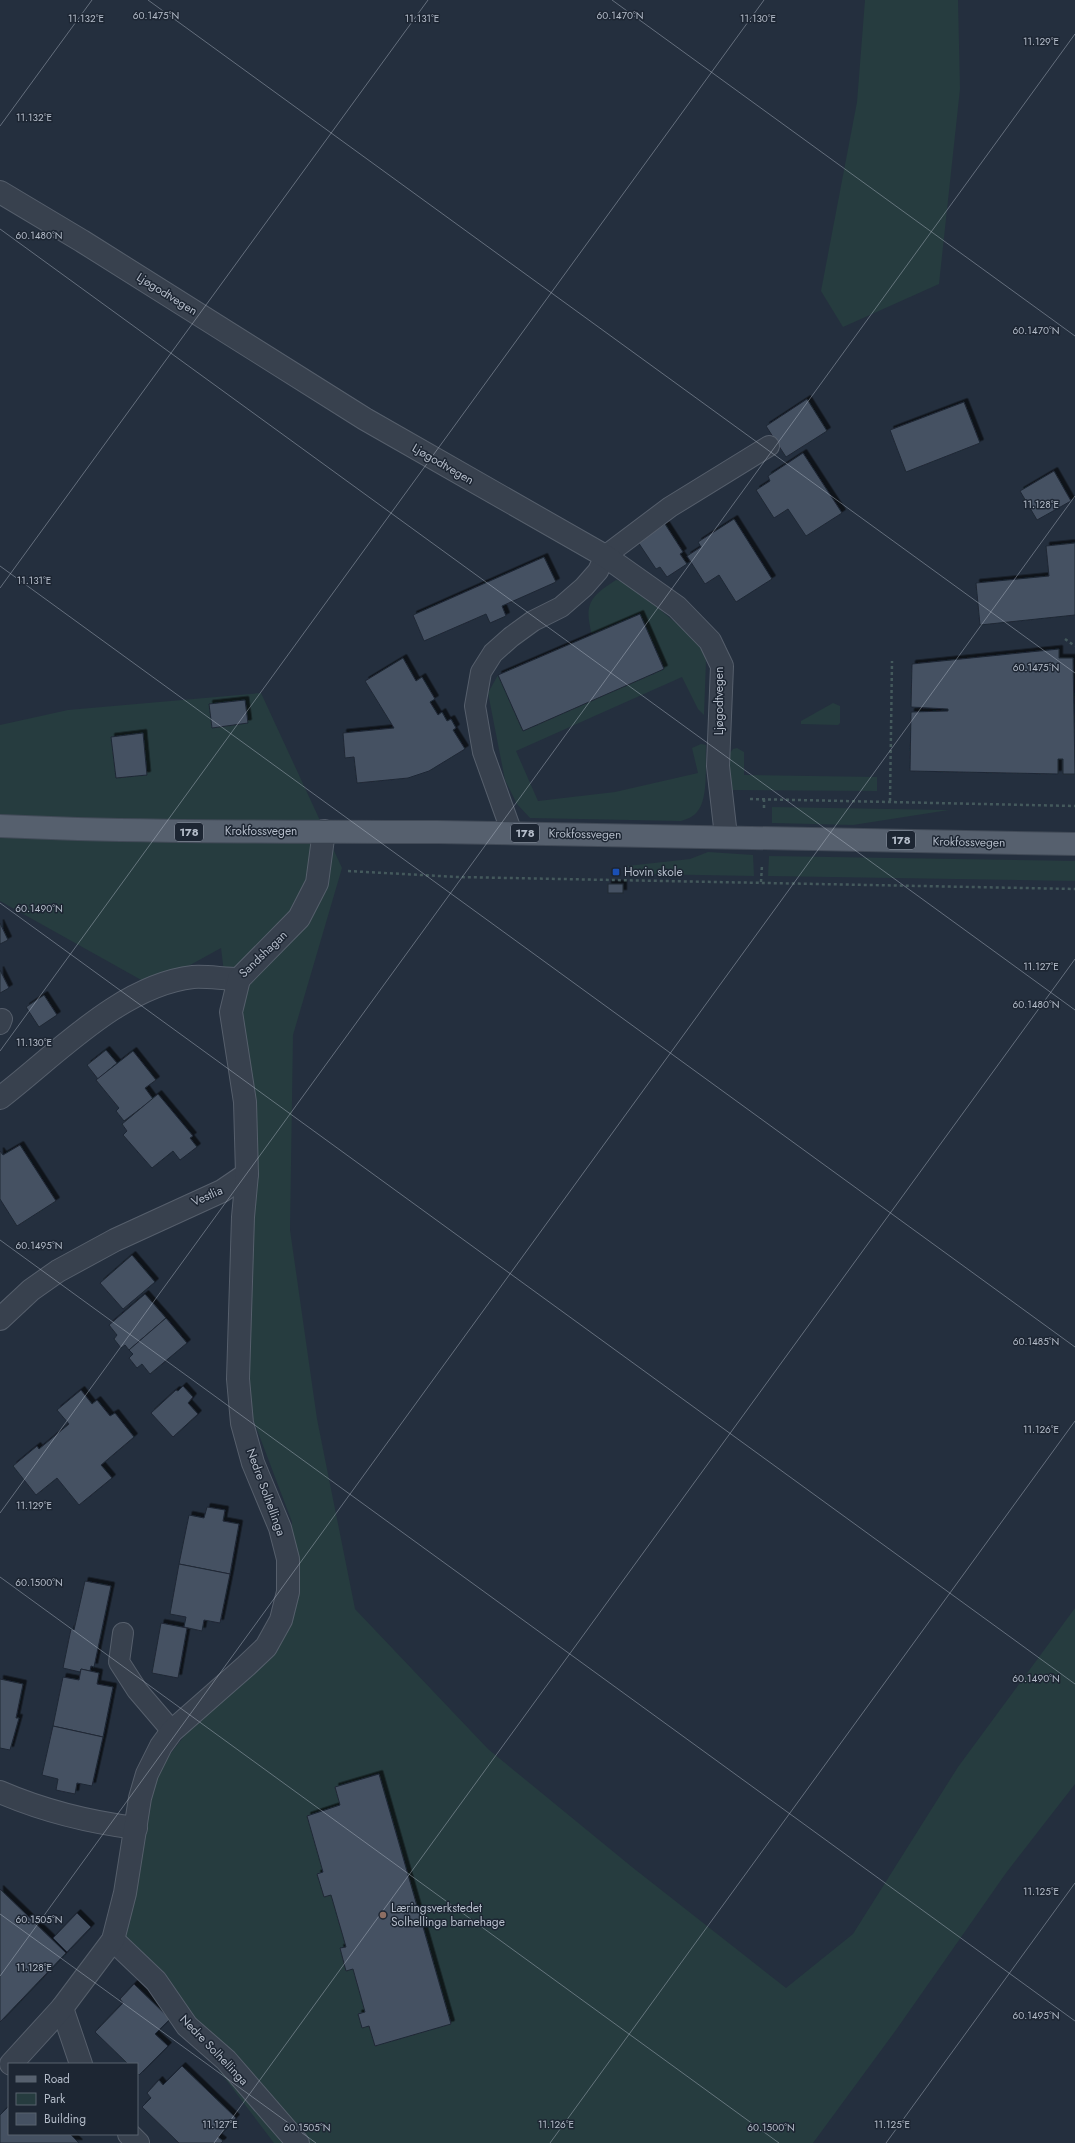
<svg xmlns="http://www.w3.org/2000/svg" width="1075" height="2143" font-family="Jost,sans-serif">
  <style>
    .green { fill: #263c3f }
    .building { fill: #455162; stroke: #1f2835; filter: url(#shadow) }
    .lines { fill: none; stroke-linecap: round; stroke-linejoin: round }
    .lane-casing { stroke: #565f6c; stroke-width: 22 }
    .street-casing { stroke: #565f6c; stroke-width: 24 }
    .primary-casing { stroke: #414a57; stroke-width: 24 }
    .path { stroke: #44595c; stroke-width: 2.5; stroke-dasharray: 3 3; stroke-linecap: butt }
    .lane { stroke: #38414e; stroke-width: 20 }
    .street { stroke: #38414e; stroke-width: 22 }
    .primary { stroke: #56606e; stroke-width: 22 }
    .ticks { fill: none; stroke: #b4bcc9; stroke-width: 1; stroke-opacity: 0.45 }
    .transit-dot { fill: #1a4fb4; stroke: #1d2633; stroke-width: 1.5 }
    .education-dot { fill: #8d6e63; stroke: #1d2633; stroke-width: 1.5 }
    .labels { text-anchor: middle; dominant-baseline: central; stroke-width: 3; stroke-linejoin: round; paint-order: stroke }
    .shield { fill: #1d2633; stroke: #878f9c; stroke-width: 1 }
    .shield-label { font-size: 11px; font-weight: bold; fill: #b4bcc9 }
    .street-label { font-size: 12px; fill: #b4bcc9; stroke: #1d2633 }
    .poi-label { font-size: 12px; fill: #b4bcc9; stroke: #1d2633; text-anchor: start }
    .ticks-label { font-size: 10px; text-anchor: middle; fill: #b4bcc9; stroke: #1d2633; stroke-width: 3; stroke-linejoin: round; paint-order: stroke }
  </style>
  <defs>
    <filter id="shadow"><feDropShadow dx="3.5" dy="-3.5" stdDeviation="0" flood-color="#0009"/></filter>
  </defs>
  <rect width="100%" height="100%" fill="#242f3e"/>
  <!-- green -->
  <g class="green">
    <polygon points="865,0 958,0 960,89 939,284 843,327 821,291 857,102"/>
    <path d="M616,580L627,582L701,644L706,661L704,715L698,709L682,677L516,751L538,801L615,792L698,773L692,748L701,744L706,745C705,763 709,799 697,812C693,817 687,819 681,821L530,818L517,804L505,780L488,693L498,675L523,731L664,669L640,614L592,635C584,605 589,597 616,580Z"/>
    <polygon points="261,693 342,868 293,1035 290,1230 317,1419 355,1609 488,1749 632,1867 786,1988 853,1934 958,1767 1075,1608 1075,1784 1006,1873 896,2030 813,2143 274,2143 167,2002 122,1939 153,1776 217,1694 282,1631 292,1522 250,1411 237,1078 221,948 152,986 0,901 0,725 68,710"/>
    <polygon points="833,703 840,706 840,723 838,725 801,724 801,721"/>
    <polygon points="737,748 744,752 744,775 877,777 877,791 730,790 730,753 733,749"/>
    <polygon points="772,807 949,810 853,825 772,823"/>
    <polygon points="708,852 753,855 754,876 646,874 636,872 627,866 690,859"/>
    <polygon points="769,856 1075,861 1075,881 768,876"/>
  </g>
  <!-- building -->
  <g class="building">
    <polygon points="807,399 827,431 786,457 766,426"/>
    <polygon points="964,402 980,443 906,472 890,430"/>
    <polygon points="803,453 842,513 806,536 788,509 774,518 756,490 770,481 768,476"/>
    <polygon points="1054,471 1071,501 1037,520 1020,491"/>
    <polygon points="734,519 772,579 736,602 719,575 705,584 687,556 701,547 698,542"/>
    <polygon points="665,524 683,552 680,554 687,564 667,577 660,567 656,569 638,542"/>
    <polygon points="1075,543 1075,615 980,625 976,583 1049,576 1046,546"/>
    <polygon points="544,557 556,582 502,606 506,616 490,623 486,614 424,641 413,615"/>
    <polygon points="640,614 664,669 523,731 498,675"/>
    <polygon points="1059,649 1059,658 1073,658 1075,774 1063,774 1063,759 1058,759 1058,774 910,771 911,712 948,711 948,709 911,707 912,664"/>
    <polygon points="403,658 416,681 422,677 435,699 430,702 438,715 442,712 447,721 451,719 456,728 453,730 465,749 429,771 408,778 357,783 354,757 345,758 343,733 394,728 365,681"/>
    <polygon points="245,700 248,723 212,728 209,704"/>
    <polygon points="143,733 147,775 116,778 111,737"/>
    <rect x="608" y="884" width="15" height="9"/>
    <polygon points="0,923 8,940 0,944"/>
    <polygon points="0,970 9,988 0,993"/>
    <polygon points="44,995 57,1015 39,1027 26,1007"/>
    <polygon points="106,1050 117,1063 98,1079 87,1065"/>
    <polygon points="133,1051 156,1080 145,1088 153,1099 124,1121 116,1111 119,1108 96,1080"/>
    <polygon points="158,1094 193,1136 190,1138 197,1147 180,1160 173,1151 152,1168 123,1135 127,1131 122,1124"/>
    <polygon points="20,1145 56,1201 17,1226 0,1199 0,1151 3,1155"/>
    <polygon points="132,1255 155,1282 123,1309 100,1283"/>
    <polygon points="145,1294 166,1318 129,1350 125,1345 121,1348 114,1339 117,1335 109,1325"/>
    <polygon points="166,1318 187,1343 150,1374 142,1364 137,1368 129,1358 133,1354 129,1350"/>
    <polygon points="183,1386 193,1397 188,1403 198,1414 173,1437 151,1413 176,1390 178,1391"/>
    <polygon points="81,1390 92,1404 97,1400 110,1416 115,1413 134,1437 101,1465 112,1478 79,1505 57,1478 36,1495 13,1466 37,1446 39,1449 69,1424 57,1410"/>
    <polygon points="207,1507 225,1510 223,1521 239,1524 230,1574 179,1564 189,1515 204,1518"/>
    <polygon points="179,1564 230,1574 220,1623 204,1620 202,1631 184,1627 186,1617 170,1614"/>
    <polygon points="85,1581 111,1586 94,1667 91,1666 90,1671 81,1669 80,1672 63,1668 71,1629 74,1630"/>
    <polygon points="161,1623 187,1628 178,1678 152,1673"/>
    <polygon points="81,1669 99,1673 97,1684 113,1687 103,1737 53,1726 63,1677 79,1680"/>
    <polygon points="0,1679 23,1684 16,1718 19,1718 10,1750 0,1748"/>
    <polygon points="53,1726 103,1737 92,1786 77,1783 75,1794 56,1790 58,1779 42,1775"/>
    <polygon points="379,1774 451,2024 375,2046 369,2026 362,2028 358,2014 365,2012 353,1969 346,1971 340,1948 346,1947 331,1895 324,1897 317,1874 323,1872 307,1816 340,1805 335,1787"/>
    <polygon points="0,1889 66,1953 0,2022"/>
    <polygon points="77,1913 91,1927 67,1952 53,1938"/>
    <polygon points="134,1984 170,2019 155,2034 168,2046 139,2075 137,2073 137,2064 128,2064 95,2032 123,2003 120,1999"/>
    <polygon points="182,2066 236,2118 218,2137 223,2141 221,2143 179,2143 142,2107 151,2098 147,2093 159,2080 163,2085"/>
    <polygon points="9,2106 9,2134 70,2134 79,2143 0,2143 0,2115"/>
  </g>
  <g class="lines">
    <defs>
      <g id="lane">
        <polyline points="512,833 483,752 475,706 481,672 493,653 511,637 533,621 561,607 584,587 598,571 605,556 670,507 769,446"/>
        <polyline points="0,1024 2,1019"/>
        <polyline points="123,1633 119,1662 137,1690 172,1731"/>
      </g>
      <g id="street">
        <polyline points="0,192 82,241 365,419 605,556 677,607 710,641 722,666 718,766 726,836"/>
        <path d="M0,1098C56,1055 121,985 193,977C207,976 224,979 239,979L299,918L317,883L324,831"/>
        <polyline points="0,1319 31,1290 58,1271 115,1240 222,1191 247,1174"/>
        <path d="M0,1792C44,1811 89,1822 136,1828"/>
        <polyline points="113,1940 156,1981 187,2026 226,2060 298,2143"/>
        <polyline points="62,2008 81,2064"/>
        <polyline points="11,2064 62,2008 113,1940 125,1893 140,1798 147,1774 161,1746 172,1731 246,1666 266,1647 281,1620 288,1592 288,1559 280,1528 253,1463 242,1423 238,1379 243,1217 247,1174 245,1102 231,1012 239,979"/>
        <polyline points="129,2134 138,2143"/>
      </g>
      <path id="primary" d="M0,826C146,833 292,831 438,832C650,835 862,840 1075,844"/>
    </defs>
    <!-- lane casing -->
    <use href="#lane" class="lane-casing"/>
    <!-- street casing -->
    <use href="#street" class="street-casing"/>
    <!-- primary casing -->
    <use href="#primary" class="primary-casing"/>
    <!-- path -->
    <g class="path">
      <polyline points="1065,639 1075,646"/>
      <polyline points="750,799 1075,806"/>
      <polyline points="764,799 764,810"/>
      <polyline points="890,801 892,661"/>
      <polyline points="348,871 458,877 1075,889"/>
      <polyline points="761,882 762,865"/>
    </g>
    <!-- lane -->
    <use href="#lane" class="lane"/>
    <!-- street -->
    <use href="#street" class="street"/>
    <!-- primary -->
    <use href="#primary" class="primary"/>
  </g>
  <!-- ticks -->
  <path class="ticks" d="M148,0L1075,673M612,0L1075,336M0,126L92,0M0,229L1075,1010M0,566L1075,1347M0,588L428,0M0,903L1075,1684M0,1051L764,0M0,1240L1075,2021M0,1513L1075,34M0,1577L779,2143M0,1914L316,2143M0,1976L1075,496M214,2143L1075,959M550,2143L1075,1421M886,2143L1075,1883"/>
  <!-- markers -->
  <rect class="transit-dot" x="612" y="868" width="8" height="8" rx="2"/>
  <circle class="education-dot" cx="383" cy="1915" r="4"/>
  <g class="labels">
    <!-- shield labels -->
    <g class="shield">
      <rect x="175" y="823" width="28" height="18" rx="3"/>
      <rect x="511" y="824" width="28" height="18" rx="3"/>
      <rect x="887" y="831" width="28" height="18" rx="3"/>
    </g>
    <g class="shield-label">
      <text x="189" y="832">178</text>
      <text x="525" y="833">178</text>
      <text x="901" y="840">178</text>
    </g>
    <!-- street labels -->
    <g class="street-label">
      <text transform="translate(167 294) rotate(32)">Ljøgodtvegen</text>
      <text transform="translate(443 464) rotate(30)">Ljøgodtvegen</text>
      <text transform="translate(719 701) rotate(-90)">Ljøgodtvegen</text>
      <text x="261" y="831">Krokfossvegen</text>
      <text transform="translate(585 834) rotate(1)">Krokfossvegen</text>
      <text transform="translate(969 842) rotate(1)">Krokfossvegen</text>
      <text transform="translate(263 954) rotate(-44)">Sandshagan</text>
      <text transform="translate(207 1196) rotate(-24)">Vestlia</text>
      <text transform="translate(266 1492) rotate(70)">Nedre Solhellinga</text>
      <text transform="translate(214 2050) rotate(46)">Nedre Solhellinga</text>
    </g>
    <!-- poi labels -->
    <g class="poi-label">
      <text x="624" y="872">Hovin skole</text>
      <text x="391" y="1908">Læringsverkstedet<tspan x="391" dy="14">Solhellinga barnehage</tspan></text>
    </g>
  </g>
  <g class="ticks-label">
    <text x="156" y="19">60.1475°N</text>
    <text x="620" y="19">60.1470°N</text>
    <text x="86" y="22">11.132°E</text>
    <text x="422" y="22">11.131°E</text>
    <text x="758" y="22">11.130°E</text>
    <text x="1041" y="45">11.129°E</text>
    <text x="34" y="121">11.132°E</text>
    <text x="39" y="239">60.1480°N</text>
    <text x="1036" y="334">60.1470°N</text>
    <text x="1041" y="508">11.128°E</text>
    <text x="34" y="584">11.131°E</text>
    <text x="1036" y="671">60.1475°N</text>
    <text x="39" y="912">60.1490°N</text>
    <text x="1041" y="970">11.127°E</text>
    <text x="1036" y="1008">60.1480°N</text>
    <text x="34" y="1046">11.130°E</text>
    <text x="39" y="1249">60.1495°N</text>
    <text x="1036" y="1345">60.1485°N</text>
    <text x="1041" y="1433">11.126°E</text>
    <text x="34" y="1509">11.129°E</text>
    <text x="39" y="1586">60.1500°N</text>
    <text x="1036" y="1682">60.1490°N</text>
    <text x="1041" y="1895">11.125°E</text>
    <text x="39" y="1923">60.1505°N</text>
    <text x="34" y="1971">11.128°E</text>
    <text x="1036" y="2019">60.1495°N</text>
    <text x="220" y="2128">11.127°E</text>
    <text x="556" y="2128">11.126°E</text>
    <text x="892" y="2128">11.125°E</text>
    <text x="307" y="2131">60.1505°N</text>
    <text x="771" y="2131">60.1500°N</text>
  </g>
  <!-- legend -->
  <rect x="8" y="2063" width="130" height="72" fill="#1d2633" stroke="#59626f"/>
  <rect x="16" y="2076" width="20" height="6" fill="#56606e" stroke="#59626f"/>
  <text x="44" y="2083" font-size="12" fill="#b4bcc9">Road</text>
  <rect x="16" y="2093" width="20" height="12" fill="#263c3f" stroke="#59626f"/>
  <text x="44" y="2103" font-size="12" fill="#b4bcc9">Park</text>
  <rect x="16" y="2113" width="20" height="12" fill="#455162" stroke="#59626f"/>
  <text x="44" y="2123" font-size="12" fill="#b4bcc9">Building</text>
</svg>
